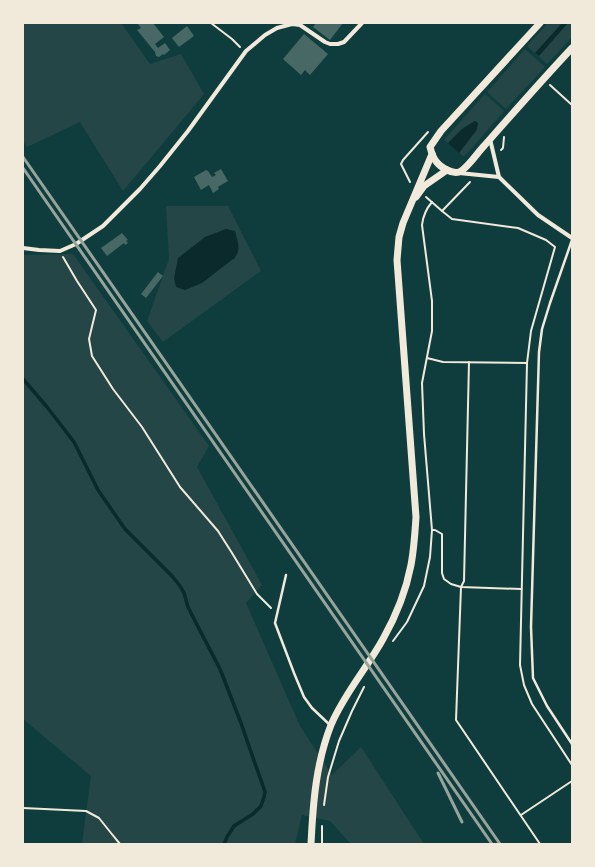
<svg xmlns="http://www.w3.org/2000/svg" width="595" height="867" font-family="Overpass,sans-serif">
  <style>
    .green { fill: #244646 }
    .water { fill: #0a2a2b }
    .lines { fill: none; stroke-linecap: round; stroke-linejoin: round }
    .stream { stroke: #0a2a2b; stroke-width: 3.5 }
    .building { fill: #486865 }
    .path { stroke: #f1e9da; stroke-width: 2 }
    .service { stroke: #f1e9da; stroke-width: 2.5 }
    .minor { stroke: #f1e9da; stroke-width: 4 }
    .secondary { stroke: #f1e9da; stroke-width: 7 }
    .rail { stroke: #97a49c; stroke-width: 3 }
  </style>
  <rect width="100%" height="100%" fill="#0f3d3e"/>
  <!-- green -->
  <g class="green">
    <polygon points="23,23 121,23 150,64 181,54 204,94 123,191 80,122 27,147 23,141"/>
    <polygon points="548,23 572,23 572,37 547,64 527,46"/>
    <polygon points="525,49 545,67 506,109 487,92"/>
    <polygon points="485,94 504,111 464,157 459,153 477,130 475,121 462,129 448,143 444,140"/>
    <polygon points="166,206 228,206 261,271 163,342 147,321 169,259"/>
    <polygon points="73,254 209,446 197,467 262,585 246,603 300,726 332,775 361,747 424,844 351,844 330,821 302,815 295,844 82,844 91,776 23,719 23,255"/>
  </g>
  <!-- water -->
  <g class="water">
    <polygon points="562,23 568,23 539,56 535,53"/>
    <polygon points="475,121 478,123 477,129 459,153 448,143 462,129"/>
    <path d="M226,229L235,231C238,244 242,249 233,260V259L202,283L185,290L176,287L174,278L178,258L205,237Z"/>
  </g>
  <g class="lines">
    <!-- stream -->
    <polyline class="stream" points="23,379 47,407 74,442 98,490 125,529 172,576 180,586 184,593 188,607 194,619 220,669 241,723 252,755 263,786 265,792 264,797 261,806 253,814 234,826 227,837 224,844"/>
  </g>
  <!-- building -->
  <g class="building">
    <polygon points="137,23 153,23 164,37 155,44 158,48 165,43 170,50 164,55 163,54 159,57 156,56 155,52 137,30 141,28"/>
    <polygon points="316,23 343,23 330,40 313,27"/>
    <polygon points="187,26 194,36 179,47 172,38"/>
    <polygon points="304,34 328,54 310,75 305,70 301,75 283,59"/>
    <polygon points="221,169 228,181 218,187 219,189 213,193 209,185 201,190 194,177 206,170 208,171 212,177 216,175 214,173"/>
    <polygon points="122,233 128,240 126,241 128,243 125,245 124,243 107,256 101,248"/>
    <polygon points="158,272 163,276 146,298 141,294"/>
  </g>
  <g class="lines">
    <!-- path -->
    <g class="path">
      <polyline points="211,23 232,39 240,47"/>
      <polyline points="550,85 572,105"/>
      <polyline points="501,150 503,148 504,137"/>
      <polyline points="410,182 401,164 403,160 428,132"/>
      <polyline points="426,197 442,211 470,182"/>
      <polyline points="442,211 452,219 518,228 546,240 555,247 531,331 527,363 520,665 524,685 532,704 572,765"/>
      <polyline points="63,257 77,281 96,310 89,339 92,356 113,389 142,427 180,487 218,531 232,553 257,594 271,608"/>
      <polyline points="427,358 443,362 527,363"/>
      <polyline points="469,362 464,581 461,587 456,720 540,844"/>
      <polyline points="432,530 435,530 442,534 442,573 444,579 451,584 461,587 521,589"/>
      <path d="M393,641L407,622L424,586L430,557L432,530L424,434L422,383L432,331V301L422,225C423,216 426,209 432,202"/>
      <polyline points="324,805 328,777 339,741 352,711 364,687"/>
      <polyline points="23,808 86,811 99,818 111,833 120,844"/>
      <polyline points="521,815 572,781"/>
      <polyline points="322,844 322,826"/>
    </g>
    <!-- service -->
    <g class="service">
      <polyline points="572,240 550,303 542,329 539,352 531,627 533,678 547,706 572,744"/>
      <polyline points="286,575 275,623 294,673 304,697 312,708 330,725"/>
    </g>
    <!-- minor -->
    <g class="minor">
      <polyline points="490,139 499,177 538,215 572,238"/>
      <polyline points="459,173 499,177"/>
      <polyline points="23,248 39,250 60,251 76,244 103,226 140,189 160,166 188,131 246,51 265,35 277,28 292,24 300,25 325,42 330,44 338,44 344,42 362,23"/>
    </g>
    <!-- secondary -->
    <g class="secondary">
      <path d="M540,23L441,131L430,147C433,159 437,165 447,170C451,172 456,173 459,172C466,170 478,152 484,146C513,113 542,80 572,48"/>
      <polyline points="416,197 424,186 447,170"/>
      <path d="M311,844C313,803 316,763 331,725C344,694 367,668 383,639C396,616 406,591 411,565C414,549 415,533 416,517L397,260L399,237L403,223L432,154"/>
    </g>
    <!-- rail -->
    <g class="rail">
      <polyline points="23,157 500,844"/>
      <polyline points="23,168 492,844"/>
      <polyline points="438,773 462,822"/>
    </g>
  </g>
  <!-- border -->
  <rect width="595" height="867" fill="none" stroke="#f1e9da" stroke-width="48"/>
</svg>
